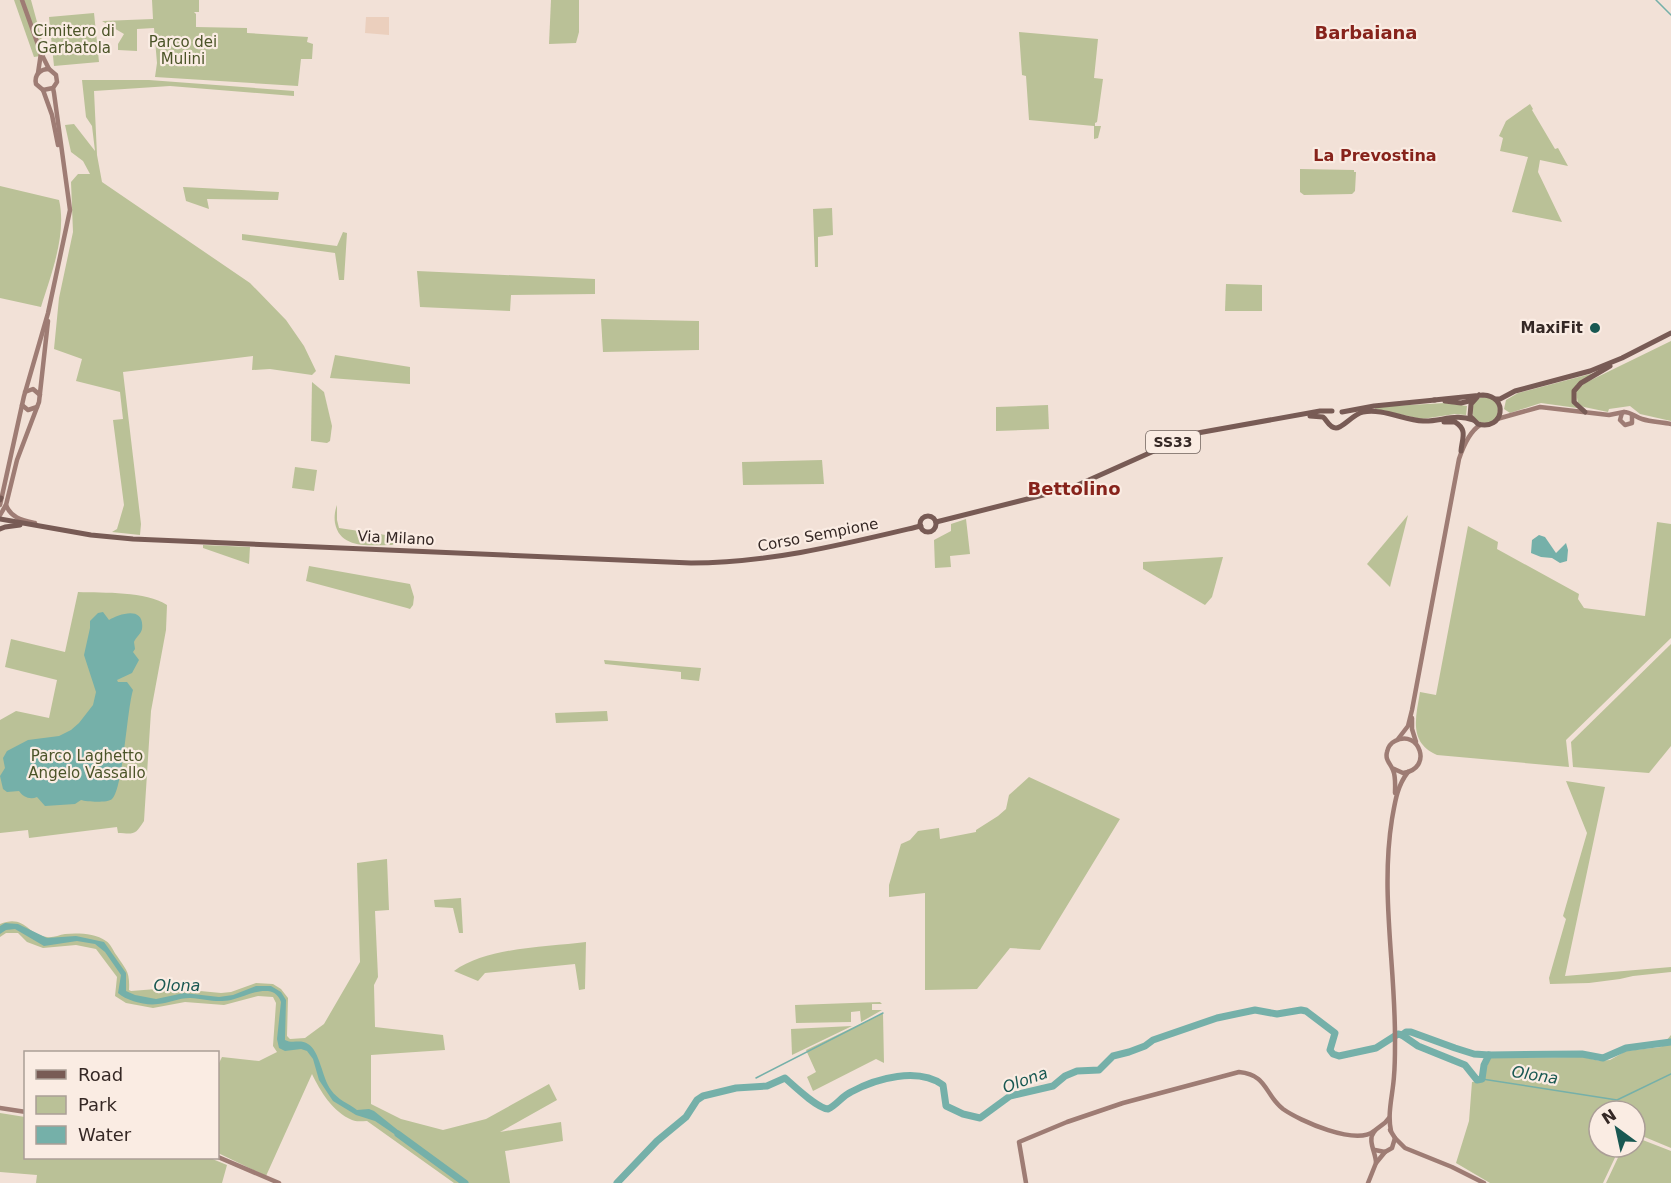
<svg xmlns="http://www.w3.org/2000/svg" width="1671" height="1183" font-family="'DejaVu Sans',sans-serif">
  <style>
    .green { fill: #bac197 }
    .plaza { fill: #ebcfbd }
    .water { fill: #75b0a9 }
    .lines { fill: none; stroke-linecap: round; stroke-linejoin: round }
    .stream { stroke: #75b0a9; stroke-width: 1.5 }
    .river { stroke: #75b0a9; stroke-width: 7 }
    .secondary { stroke: #9e7c74; stroke-width: 4.5 }
    .primary { stroke: #785b55; stroke-width: 5 }
    .poi-dot { fill: #195852; stroke: #faece3; stroke-width: 2 }
    .labels { text-anchor: middle; dominant-baseline: central; stroke-width: 4.5; stroke-linejoin: round; paint-order: stroke }
    .shield { fill: #faece3; stroke: #70635e; stroke-width: 1.5 }
    .shield-label { font-size: 14px; font-weight: bold; fill: #352825 }
    .park-label { font-size: 15px; fill: #4b5428; stroke: #faece3 }
    .poi-label { font-size: 15px; font-weight: bold; fill: #352825; stroke: #faece3; text-anchor: end }
    .street-label { font-size: 15px; fill: #352825; stroke: #faece3 }
    .neighbourhood-label { font-size: 16px; font-weight: bold; fill: #87231b; stroke: #faece3 }
    .water-label { font-size: 16px; font-style: italic; fill: #195852; stroke: #faece3 }
    .quarter-label { font-size: 18px; font-weight: bold; fill: #87231b; stroke: #faece3 }
  </style>
  <rect width="100%" height="100%" fill="#f2e1d7"/>
  <!-- green -->
  <g class="green">
    <polygon points="14,0 31,0 46,55 34,57"/>
    <polygon points="152,0 199,0 199,12 194,12 196,14 196,27 247,28 247,33 308,37 307,42 313,44 312,59 301,59 298,86 155,77 157,63 154,28 137,29 137,51 118,50 118,44 124,34 102,21 153,19"/>
    <polygon points="551,0 579,0 579,32 576,43 549,44"/>
    <polygon points="94,13 99,62 54,66 49,17"/>
    <polygon points="1019,32 1098,39 1094,78 1103,79 1097,122 1095,123 1095,126 1101,126 1098,138 1094,139 1094,126 1029,120 1026,76 1022,75"/>
    <polygon points="82,80 149,80 294,91 294,96 170,86 94,91 97,155 102,182 250,283 286,320 304,346 316,371 312,375 270,369 252,370 253,356 123,372 141,524 140,535 112,532 117,529 124,505 113,420 123,419 120,392 76,381 82,359 54,349 59,298 73,232 71,182 78,174 90,174 83,161 71,152 65,125 74,124 95,151 92,126 86,117"/>
    <polygon points="1530,104 1533,109 1532,110 1555,149 1558,148 1568,166 1540,160 1538,172 1562,222 1512,212 1528,157 1500,151 1503,138 1499,136 1506,121"/>
    <polygon points="1300,169 1354,170 1354,172 1356,172 1355,191 1352,194 1304,195 1300,192"/>
    <path d="M0,186L59,200C67,234 51,275 41,307L0,298Z"/>
    <polygon points="183,187 279,192 278,200 207,199 209,209 186,201"/>
    <polygon points="832,208 833,235 818,237 818,267 815,267 813,209"/>
    <polygon points="343,232 347,233 344,280 339,280 335,253 242,240 242,234 337,246"/>
    <polygon points="417,271 595,279 595,294 511,295 510,311 420,307"/>
    <polygon points="1226,284 1262,285 1262,311 1225,311"/>
    <polygon points="601,319 699,321 699,350 603,352"/>
    <polygon points="1671,341 1671,421 1640,414 1630,406 1609,409 1608,412 1584,407 1578,404 1576,391 1585,383"/>
    <polygon points="335,355 410,367 410,384 330,378"/>
    <polygon points="1598,372 1576,385 1577,408 1541,403 1510,413 1504,409 1506,400 1518,393"/>
    <polygon points="312,382 324,392 332,426 330,441 327,443 311,441"/>
    <circle cx="1485" cy="410" r="13"/>
    <polygon points="1445,403 1467,406 1466,415 1455,414 1422,419 1375,409 1375,407"/>
    <polygon points="1048,405 1049,429 996,431 996,407"/>
    <polygon points="822,460 824,484 743,485 742,462"/>
    <polygon points="295,467 317,470 314,491 292,488"/>
    <path d="M337,505V520L339,528L399,537L398,542L392,545C372,545 340,550 335,523C334,517 335,510 337,505Z"/>
    <polygon points="1408,515 1390,587 1367,564"/>
    <polygon points="966,519 970,554 950,556 951,567 935,568 934,540 951,531 951,524"/>
    <path d="M1657,522L1671,524V638L1566,740L1569,767L1437,755C1408,742 1416,717 1420,692L1436,695L1468,526L1498,542L1497,549L1579,594L1578,599L1584,608L1645,616Z"/>
    <polygon points="203,545 250,547 249,564 203,548"/>
    <polygon points="1223,557 1212,597 1205,605 1143,569 1143,562"/>
    <polygon points="309,566 410,584 414,597 413,605 410,609 407,608 306,581"/>
    <path d="M78,592C104,593 146,591 167,605L166,630L151,711L144,821C135,835 135,834 118,833L117,827L29,838L28,830L0,833V720L16,711L49,718L57,680L5,667L11,639L65,652Z"/>
    <polygon points="1671,644 1671,746 1649,773 1573,767 1571,742"/>
    <polygon points="604,660 701,668 699,681 681,679 681,672 605,664"/>
    <polygon points="607,711 608,721 556,723 555,713"/>
    <polygon points="1029,777 1120,819 1040,950 1010,948 977,989 925,990 925,893 889,897 889,885 901,844 910,840 918,831 939,828 940,839 976,832 976,830 998,816 1006,809 1009,795"/>
    <polygon points="1566,781 1605,787 1565,976 1671,967 1671,972 1633,976 1620,979 1589,983 1550,984 1549,978 1566,919 1563,916 1587,833"/>
    <path d="M387,859L389,910L375,911L378,977L374,985L375,1027L443,1035L445,1050L371,1055V1104L401,1119L443,1130L486,1119L549,1084L557,1100L500,1132L561,1122L563,1141L505,1151L510,1183H454L367,1121C362,1121 356,1122 352,1120C333,1112 320,1091 312,1074L266,1176L218,1153V1065L222,1057L259,1061L277,1052L273,1046L276,1003L273,997L258,996L224,1005L185,1002L153,1008L126,1003L115,996L117,977L96,949L76,945L43,948L27,942L18,933H6L0,937V924C25,914 27,935 47,937C53,938 59,935 65,934C77,933 95,933 106,941C111,944 113,951 117,956C126,970 130,971 129,990L131,991L169,988L221,993L231,992L256,983L273,984L281,989L288,998L287,1036L290,1039L305,1038L324,1024L360,962L357,863Z"/>
    <polygon points="461,898 463,933 459,933 453,908 435,907 434,900"/>
    <path d="M586,942L585,989L579,990L575,964L485,973L478,981L454,971C487,947 546,947 586,942Z"/>
    <polygon points="880,1002 882,1004 872,1004 872,1010 882,1010 861,1022 860,1011 851,1012 851,1022 796,1023 795,1005"/>
    <polygon points="883,1013 884,1063 876,1059 813,1091 807,1077 816,1072 806,1050"/>
    <polygon points="852,1026 792,1055 791,1029"/>
    <polygon points="1671,1035 1671,1148 1635,1133 1635,1111 1599,1111 1599,1147 1620,1147 1603,1183 1490,1183 1456,1163 1469,1121 1472,1082 1482,1081 1490,1057 1504,1058 1583,1057 1600,1061 1610,1060 1626,1051 1661,1047"/>
    <polygon points="0,1113 25,1117 26,1158 210,1158 227,1165 222,1183 36,1183 37,1175 0,1172"/>
    <polygon points="1635,1137 1671,1151 1671,1183 1606,1183 1623,1147 1635,1147"/>
  </g>
  <!-- plaza -->
  <polygon class="plaza" points="366,17 389,17 389,35 365,33"/>
  <!-- water -->
  <g class="water">
    <polygon points="1539,535 1545,537 1556,553 1566,543 1568,550 1567,561 1560,563 1552,558 1541,557 1531,553 1532,540"/>
    <path d="M103,612L109,620C119,614 145,605 142,629C141,634 136,637 134,642L135,649L133,652L139,660L132,673L117,680L118,682H127L133,690C127,709 123,789 112,799C108,803 87,802 81,800L75,804L45,806L37,797C30,800 23,797 19,791L7,792L3,789L0,776L5,768L3,758L7,751L28,740L59,736L71,730L79,723L93,705L96,692L84,655L90,628V621L98,613Z"/>
    <path d="M5,923L18,924L47,938L76,936L104,942L126,973V991L135,995L156,999L184,993L219,997L233,995L256,986H271L281,992L286,1000L285,1040C292,1044 301,1039 308,1044C320,1051 322,1078 331,1090C338,1100 348,1103 357,1110L369,1109L374,1111L404,1135L403,1140L375,1121L356,1115L333,1101L319,1080L313,1059L307,1051L301,1049L285,1051L279,1048L277,1039L281,1002C279,996 275,992 268,991C255,990 244,997 231,1000C216,1003 205,999 190,998C178,998 169,1003 158,1004C146,1006 127,1001 118,993L121,975L105,952L95,944L77,941L44,946L15,929L6,930L0,934V926Z"/>
  </g>
  <g class="lines">
    <!-- stream -->
    <g class="stream">
      <polyline points="1656,0 1671,15"/>
      <polyline points="756,1078 883,1013"/>
      <polyline points="1482,1079 1617,1100 1671,1074"/>
    </g>
    <!-- river -->
    <g class="river">
      <polyline points="1402,1035 1418,1046 1465,1065 1477,1080 1482,1079 1484,1065 1489,1055"/>
      <polyline points="398,1134 465,1183"/>
      <path d="M617,1183L657,1141L686,1117L697,1100L703,1096L736,1088L767,1086L785,1078C794,1086 817,1108 828,1109C837,1105 842,1096 851,1092C877,1078 918,1067 943,1085L946,1106L963,1114L980,1118L1010,1096L1053,1086L1065,1076L1077,1071L1099,1070L1113,1056L1129,1052L1145,1046L1153,1040L1217,1018L1255,1010L1277,1014L1301,1010L1306,1011L1335,1033L1330,1050L1333,1054L1339,1056L1376,1048L1398,1034L1402,1035L1406,1032H1411L1455,1048L1474,1054L1489,1055L1582,1054L1603,1058L1626,1048L1671,1042"/>
    </g>
    <!-- secondary -->
    <g class="secondary">
      <polyline points="22,0 41,53 38,73"/>
      <path d="M49,69C40,69 34,75 36,84L43,90L53,88"/>
      <polyline points="43,90 52,115 58,145"/>
      <polyline points="25,392 33,389 40,395"/>
      <polyline points="22,405 28,410 37,407"/>
      <path d="M1624,412C1631,412 1635,417 1642,419C1651,422 1661,422 1671,424"/>
      <polyline points="1622,413 1620,420 1625,425 1632,423 1632,415"/>
      <polyline points="1497,419 1540,407 1609,415 1624,412"/>
      <polyline points="0,505 24,396 48,313 70,210 54,93 53,88 57,82 56,75 49,69 41,53"/>
      <path d="M6,505C11,518 22,520 35,523"/>
      <polyline points="0,515 6,505 17,460 39,402 48,321"/>
      <polyline points="1412,718 1412,729 1416,742"/>
      <path d="M1398,739L1408,726L1412,710L1459,459C1463,447 1469,432 1480,425"/>
      <path d="M1392,768L1403,773C1434,769 1419,728 1395,741C1391,743 1388,747 1387,752C1385,760 1390,763 1393,770C1396,777 1395,786 1395,793"/>
      <polyline points="0,1108 26,1112"/>
      <path d="M1391,1131C1387,1113 1393,1094 1394,1076C1395,1065 1395,1054 1395,1044C1396,969 1380,894 1392,819C1395,802 1397,786 1408,772"/>
      <polyline points="1395,1138 1405,1148 1452,1167 1484,1183"/>
      <polyline points="1375,1150 1385,1152 1392,1148 1395,1138 1390,1130"/>
      <polyline points="218,1157 279,1183"/>
      <path d="M1376,1163C1376,1153 1367,1140 1374,1132C1378,1126 1384,1126 1389,1118"/>
      <path d="M1026,1183L1019,1142L1067,1122L1123,1103L1239,1072C1268,1075 1264,1094 1283,1109C1300,1121 1356,1146 1374,1131"/>
      <polyline points="1368,1183 1376,1163 1385,1152"/>
    </g>
    <!-- primary -->
    <g class="primary">
      <polyline points="1496,399 1500,399 1515,391 1590,371 1622,358 1671,333"/>
      <path d="M1434,400L1483,395C1509,396 1504,431 1478,424L1470,416L1471,404L1479,395"/>
      <polyline points="1445,401 1461,403 1473,400"/>
      <polyline points="1342,412 1374,406 1435,400"/>
      <polyline points="1585,412 1574,402 1574,391 1581,383 1610,366"/>
      <path d="M1310,416L1323,417C1327,420 1329,428 1336,428C1343,428 1353,414 1363,412C1382,408 1404,420 1423,421C1440,422 1455,413 1473,420"/>
      <path d="M1444,422H1455C1468,430 1462,438 1461,451"/>
      <polyline points="0,500 1,498"/>
      <circle cx="928" cy="524" r="8"/>
      <path d="M0,519L91,535L133,539L691,563C770,563 845,544 921,526"/>
      <polyline points="936,522 1071,488 1192,434 1320,411 1332,411"/>
      <polyline points="0,529 5,527 20,525"/>
    </g>
  </g>
  <!-- markers -->
  <circle class="poi-dot" cx="1595" cy="328" r="6"/>
  <g class="labels">
    <!-- shield labels -->
    <rect class="shield" x="1146" y="431" width="54" height="22" rx="4.5"/>
    <g class="shield-label">
      <text x="1173" y="442">SS33</text>
    </g>
    <!-- park labels -->
    <g class="park-label">
      <text x="74" y="31">Cimitero di<tspan x="74" dy="17">Garbatola</tspan></text>
      <text x="183" y="42">Parco dei<tspan x="183" dy="17">Mulini</tspan></text>
      <text x="87" y="756">Parco Laghetto<tspan x="87" dy="17">Angelo Vassallo</tspan></text>
    </g>
    <!-- poi labels -->
    <g class="poi-label">
      <text x="1583" y="328">MaxiFit</text>
    </g>
    <!-- street labels -->
    <g class="street-label">
      <text transform="translate(818 535) rotate(-11)">Corso Sempione</text>
      <text transform="translate(396 538) rotate(3)">Via Milano</text>
    </g>
    <!-- neighbourhood labels -->
    <g class="neighbourhood-label">
      <text x="1375" y="155">La Prevostina</text>
    </g>
    <!-- water labels -->
    <g class="water-label">
      <text x="177" y="985">Olona</text>
      <text transform="translate(1535 1075) rotate(9)">Olona</text>
      <text transform="translate(1025 1080) rotate(-20)">Olona</text>
    </g>
    <!-- quarter labels -->
    <g class="quarter-label">
      <text x="1366" y="32">Barbaiana</text>
      <text x="1074" y="488">Bettolino</text>
    </g>
  </g>
  <!-- legend -->
  <rect x="24" y="1051" width="195" height="108" fill="#faece3" stroke="#ab9e97" stroke-width="1.5"/>
  <rect x="36" y="1070" width="30" height="9" fill="#785b55" stroke="#ab9e97" stroke-width="1.5"/>
  <text x="78" y="1081" font-size="18" fill="#352825">Road</text>
  <rect x="36" y="1096" width="30" height="18" fill="#bac197" stroke="#ab9e97" stroke-width="1.5"/>
  <text x="78" y="1111" font-size="18" fill="#352825">Park</text>
  <rect x="36" y="1126" width="30" height="18" fill="#75b0a9" stroke="#ab9e97" stroke-width="1.5"/>
  <text x="78" y="1141" font-size="18" fill="#352825">Water</text>
  <!-- north arrow -->
  <g transform="translate(1617 1129) rotate(327)"><circle r="28" fill="#faece3" stroke="#ab9e97" stroke-width="1.5"/>
  <path d="M0-4.5L10 22L0 15L-10 22Z" fill="#195852"/>
  <text y="-9" font-size="16" font-weight="bold" text-anchor="middle" fill="#352825">N</text>
  </g>
</svg>
